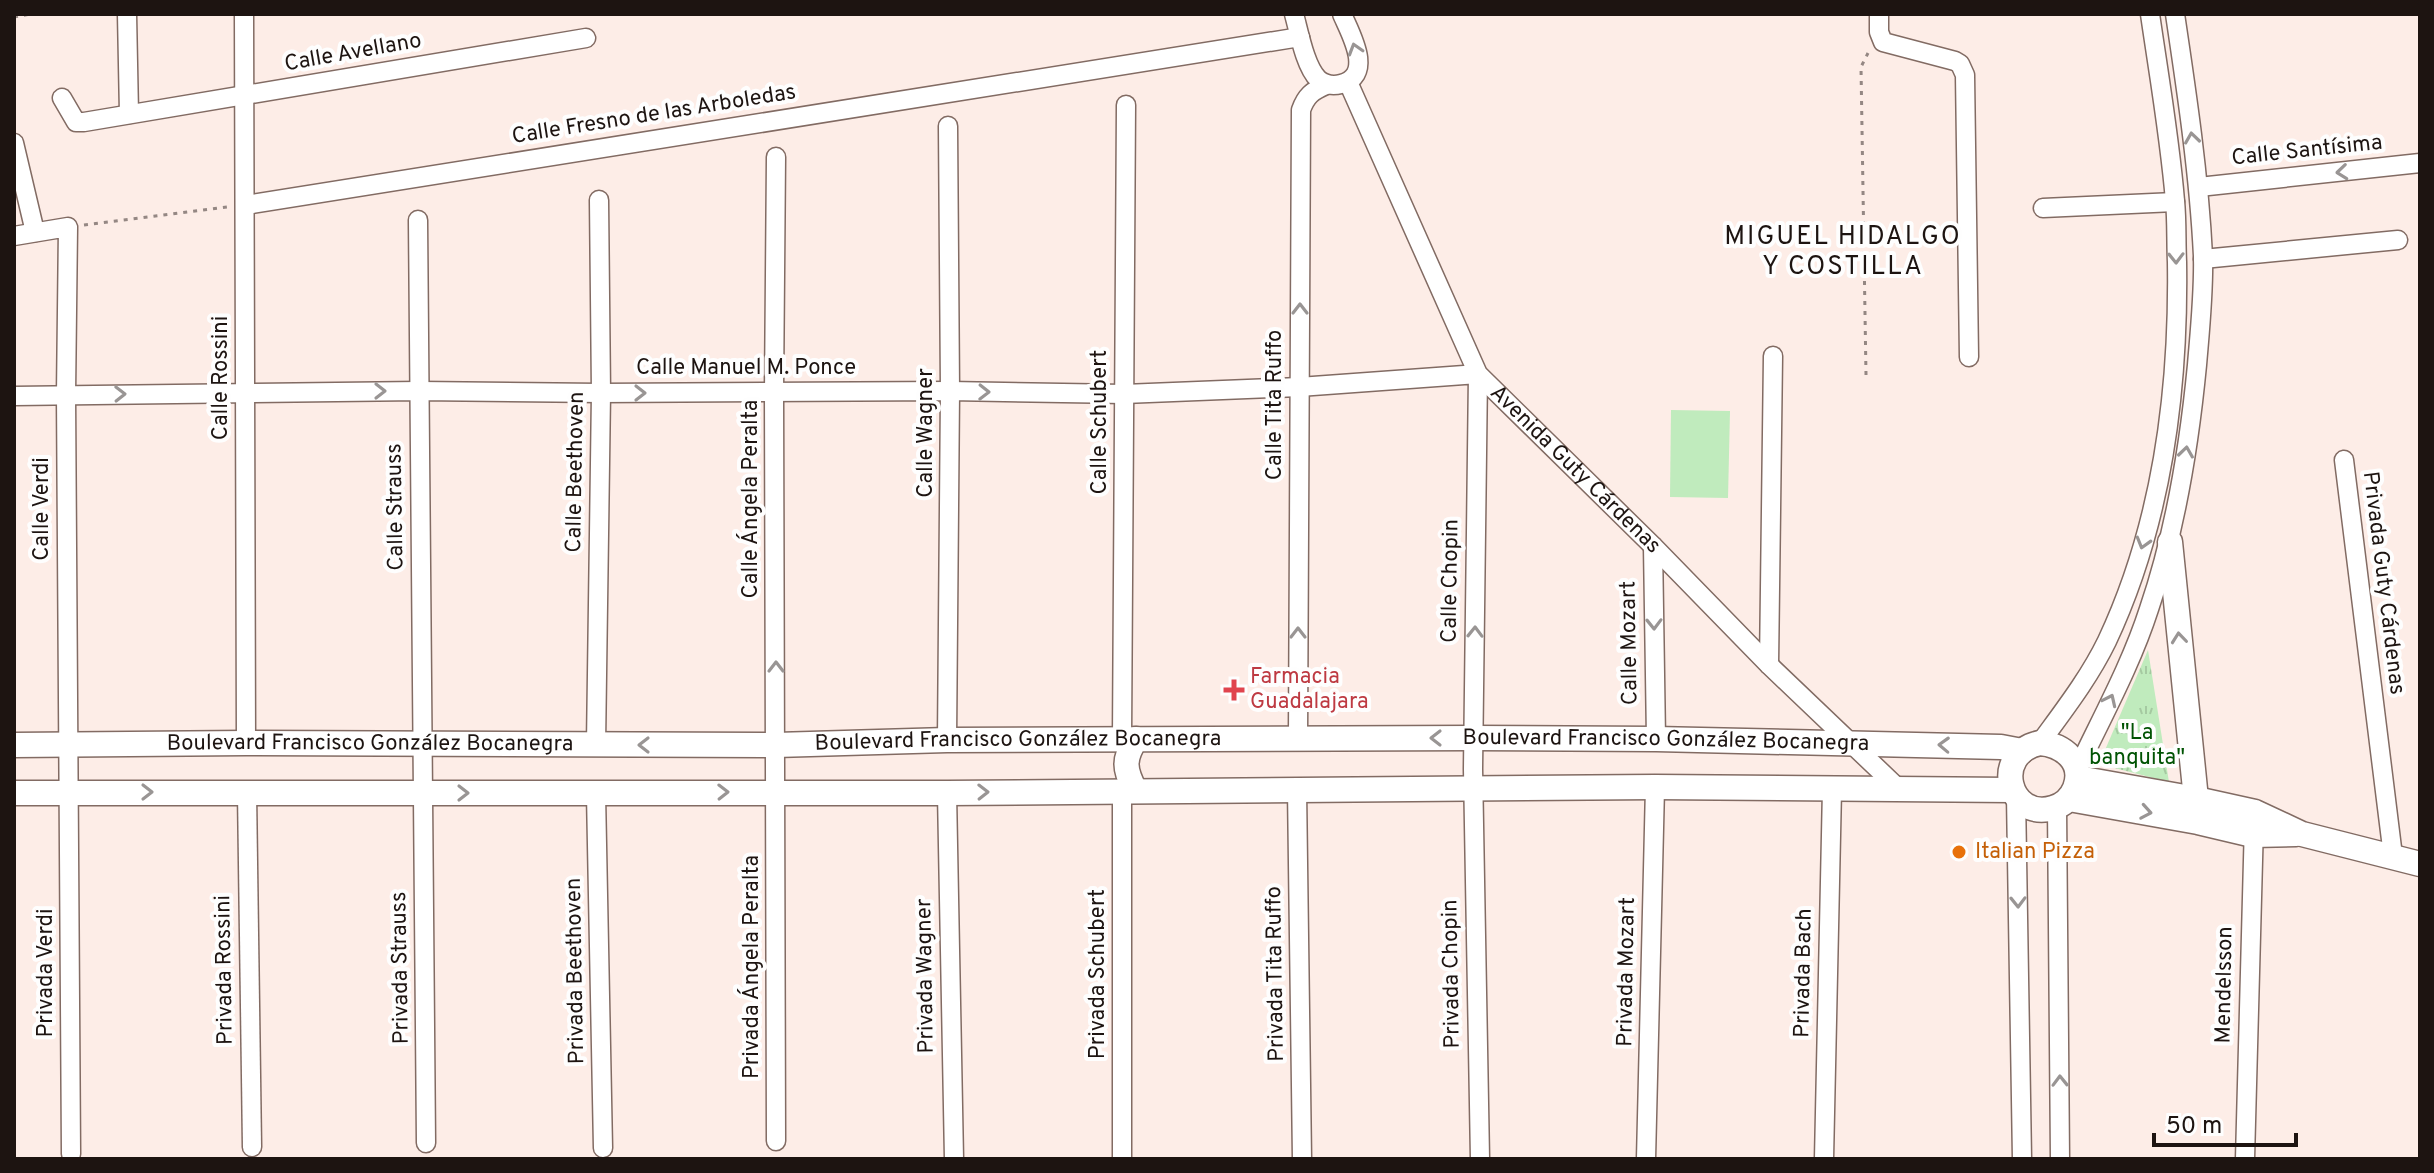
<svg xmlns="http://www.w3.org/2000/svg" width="2434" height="1173" font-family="Overpass,sans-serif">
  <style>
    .park { fill: url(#park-tufts) }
    .pitch { fill: #c0ebbd }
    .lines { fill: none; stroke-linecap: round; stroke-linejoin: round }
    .minor-casing { stroke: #826b63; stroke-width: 21 }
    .major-casing { stroke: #826b63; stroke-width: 27 }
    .path { stroke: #948783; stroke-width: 3; stroke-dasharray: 4 6; stroke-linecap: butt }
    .minor { stroke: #fff; stroke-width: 18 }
    .major { stroke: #fff; stroke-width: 24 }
    .oneway { stroke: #999594 }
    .health-dot { fill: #e0444e; stroke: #fefefe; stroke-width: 3 }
    .food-dot { fill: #e8710a; stroke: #fefefe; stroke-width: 3 }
    .labels { text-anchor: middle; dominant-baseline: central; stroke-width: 8; stroke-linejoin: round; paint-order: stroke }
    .street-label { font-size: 22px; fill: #1d1411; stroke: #fefefe }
    .health-label { font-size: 22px; fill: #be3a42; stroke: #fefefe; text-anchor: start }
    .park-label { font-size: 22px; fill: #005303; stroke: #fefefe }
    .food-label { font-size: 22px; fill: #c56008; stroke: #fefefe; text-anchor: start }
    .quarter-label { font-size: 26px; letter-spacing: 2px; fill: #1d1411; stroke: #fefefe }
  </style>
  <defs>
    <pattern id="park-tufts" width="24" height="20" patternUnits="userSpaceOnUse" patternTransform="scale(2)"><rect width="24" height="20" fill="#c0ebbd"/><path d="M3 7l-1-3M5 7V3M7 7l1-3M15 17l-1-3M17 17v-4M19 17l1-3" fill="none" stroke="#a5c9a1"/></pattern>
  </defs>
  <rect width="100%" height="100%" fill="#fdede7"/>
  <!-- park -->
  <polygon class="park" points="2148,650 2169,782 2099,764"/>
  <!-- pitch -->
  <polygon class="pitch" points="1671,410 1730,411 1728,498 1670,497"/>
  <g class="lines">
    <defs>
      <g id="minor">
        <polyline points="127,14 129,114"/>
        <polyline points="244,14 246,743"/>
        <path d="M1294,14C1299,32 1305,66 1318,79C1325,85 1333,86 1341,84C1375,75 1350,33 1342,14"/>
        <polyline points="1879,14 1879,32 1883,42 1955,61 1960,64 1965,75 1969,357"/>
        <path id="s1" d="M1348,82L1478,374L1653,546L1769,665L1899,789"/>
        <polyline points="62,98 76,122 84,122 586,38"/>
        <polyline points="14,143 35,232"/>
        <polyline points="776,157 774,392 776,1141"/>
        <polyline points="2199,187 2420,163"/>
        <polyline points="246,205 1300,37"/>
        <polyline points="2043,208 2175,202"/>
        <polyline points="418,220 426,1143"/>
        <polyline points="14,236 68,227 66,395 71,1154"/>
        <polyline points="2203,259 2398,240"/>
        <polyline points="14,396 419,391 601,393 950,391 1124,394 1299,387 1478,374 1473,769 1480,1159"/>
        <polyline points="2344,460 2393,856"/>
        <polyline points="1653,546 1656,739"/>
        <polyline points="1769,665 1773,356"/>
        <polyline points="1122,739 1126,105"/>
        <path d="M1298,739L1301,110C1306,96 1312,91 1326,85"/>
        <polyline points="947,740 950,391 948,126"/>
        <path d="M2040,743C2064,710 2089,678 2107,641C2162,524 2179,390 2177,262C2176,242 2177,221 2175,201C2170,139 2159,76 2150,14"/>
        <polyline points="596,745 601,393 599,200"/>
        <path d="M2077,770C2102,717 2131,665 2149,609C2176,530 2189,448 2197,365C2200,329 2204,292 2203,256C2199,175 2187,94 2175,14"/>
        <polyline points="1297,789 1302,1159"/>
        <polyline points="1122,790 1122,1159"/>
        <polyline points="247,792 252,1147"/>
        <polyline points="947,793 954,1159"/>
        <polyline points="596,794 603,1148"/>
        <polyline points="2016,796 2022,1159"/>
        <polyline points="2057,807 2060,1159"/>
        <polyline points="1646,1159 1655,787"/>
        <polyline points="1824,1159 1832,789"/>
        <polyline points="2245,1159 2254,823"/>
      </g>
      <g id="major">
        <polyline points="2170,542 2196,799"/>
        <path d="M2040,743C2063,745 2085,762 2075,788C2071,798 2063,805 2053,808C2008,821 1991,753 2040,743Z"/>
        <path id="s2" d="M14,745L246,743L776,745L947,740L1474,738L1656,739L2001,747L2022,751"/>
        <polyline points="2078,778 2196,799 2255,812 2302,834 2420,864"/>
        <path d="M1135,790C1124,769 1123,759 1136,739"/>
        <polyline points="14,793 947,793 1655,787 2011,790"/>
        <polyline points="2069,799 2198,822 2253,835 2296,834"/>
      </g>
    </defs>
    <!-- minor casing -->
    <use href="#minor" class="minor-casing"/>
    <!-- major casing -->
    <use href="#major" class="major-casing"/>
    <!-- path -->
    <g class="path">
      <polyline points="14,17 30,14"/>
      <polyline points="84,225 227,207"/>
      <polyline points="1866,375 1861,67 1868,53"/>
    </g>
    <!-- minor -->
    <use href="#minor" class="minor"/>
    <!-- major -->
    <use href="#major" class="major"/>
  </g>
  <!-- one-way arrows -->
  <defs><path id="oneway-chevron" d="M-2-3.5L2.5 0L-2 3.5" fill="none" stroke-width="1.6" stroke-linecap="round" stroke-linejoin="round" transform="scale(2)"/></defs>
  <g class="oneway">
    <use href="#oneway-chevron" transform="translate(1355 49) rotate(-107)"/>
    <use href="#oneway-chevron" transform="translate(2192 138) rotate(-98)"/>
    <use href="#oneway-chevron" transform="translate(2342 172) rotate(174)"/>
    <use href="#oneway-chevron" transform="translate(2176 258) rotate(89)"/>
    <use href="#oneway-chevron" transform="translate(1300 309) rotate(-90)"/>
    <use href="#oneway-chevron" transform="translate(380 391)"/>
    <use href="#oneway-chevron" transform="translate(984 392) rotate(1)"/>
    <use href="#oneway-chevron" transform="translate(640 393)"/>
    <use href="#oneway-chevron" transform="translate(120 394) rotate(-1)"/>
    <use href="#oneway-chevron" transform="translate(2186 452) rotate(-82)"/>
    <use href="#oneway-chevron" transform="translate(2143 543) rotate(106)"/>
    <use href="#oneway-chevron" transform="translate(1654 624) rotate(89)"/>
    <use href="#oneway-chevron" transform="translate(1475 632) rotate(-89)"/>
    <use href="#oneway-chevron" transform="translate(1298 633) rotate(-90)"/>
    <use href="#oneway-chevron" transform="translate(2179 638) rotate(-96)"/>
    <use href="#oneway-chevron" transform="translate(776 667) rotate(-90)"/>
    <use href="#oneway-chevron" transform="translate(2110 700) rotate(-65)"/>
    <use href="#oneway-chevron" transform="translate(1436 738) rotate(180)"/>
    <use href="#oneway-chevron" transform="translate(644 745) rotate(180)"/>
    <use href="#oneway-chevron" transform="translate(1944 745) rotate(-178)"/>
    <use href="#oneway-chevron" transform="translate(147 792)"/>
    <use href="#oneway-chevron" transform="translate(723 792) rotate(-1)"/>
    <use href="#oneway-chevron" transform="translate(983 792) rotate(-1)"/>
    <use href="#oneway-chevron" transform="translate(463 793)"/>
    <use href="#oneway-chevron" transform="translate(2146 812) rotate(10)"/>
    <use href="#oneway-chevron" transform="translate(2018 902) rotate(89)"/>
    <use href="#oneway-chevron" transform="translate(2060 1081) rotate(-91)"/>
  </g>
  <!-- markers -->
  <path class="health-dot" d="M1230 678h8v8h8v8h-8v8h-8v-8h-8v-8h8z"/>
  <circle class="food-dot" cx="1959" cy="852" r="8"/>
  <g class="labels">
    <!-- street labels -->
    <g class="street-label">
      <text transform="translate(353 53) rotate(-10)">Calle Avellano</text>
      <text transform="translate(654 115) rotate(-9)">Calle Fresno de las Arboledas</text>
      <text transform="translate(2307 151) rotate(-6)">Calle Santísima</text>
      <text x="746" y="368">Calle Manuel M. Ponce</text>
      <text transform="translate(221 378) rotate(-90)">Calle Rossini</text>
      <text transform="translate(1275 405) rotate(-90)">Calle Tita Ruffo</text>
      <text transform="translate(1100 422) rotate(-90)">Calle Schubert</text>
      <text transform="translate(926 433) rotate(-90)">Calle Wagner</text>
      <text stroke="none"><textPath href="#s1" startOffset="456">Avenida Guty Cárdenas</textPath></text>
      <text transform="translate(576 472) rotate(-89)">Calle Beethoven</text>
      <text transform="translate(751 499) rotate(-90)">Calle Ángela Peralta</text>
      <text transform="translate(396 507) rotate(-91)">Calle Strauss</text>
      <text transform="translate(42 509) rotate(-90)">Calle Verdi</text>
      <text transform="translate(1451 581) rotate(-89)">Calle Chopin</text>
      <text transform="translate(2383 583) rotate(83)">Privada Guty Cárdenas</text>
      <text transform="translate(1630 643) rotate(-91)">Calle Mozart</text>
      <text stroke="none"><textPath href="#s2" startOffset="1652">Boulevard Francisco González Bocanegra</textPath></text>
      <text stroke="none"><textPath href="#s2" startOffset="1004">Boulevard Francisco González Bocanegra</textPath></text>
      <text stroke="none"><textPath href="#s2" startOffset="356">Boulevard Francisco González Bocanegra</textPath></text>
      <text transform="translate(752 967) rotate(-90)">Privada Ángela Peralta</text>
      <text transform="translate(401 968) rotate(-91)">Privada Strauss</text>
      <text transform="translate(225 970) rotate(-91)">Privada Rossini</text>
      <text transform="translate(576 971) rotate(-91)">Privada Beethoven</text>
      <text transform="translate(1627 972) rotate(-89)">Privada Mozart</text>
      <text transform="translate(46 973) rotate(-90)">Privada Verdi</text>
      <text transform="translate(1804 973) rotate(-89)">Privada Bach</text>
      <text transform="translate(1098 974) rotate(-90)">Privada Schubert</text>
      <text transform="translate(1276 974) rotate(-91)">Privada Tita Ruffo</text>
      <text transform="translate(1452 974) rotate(-91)">Privada Chopin</text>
      <text transform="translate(926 976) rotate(-91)">Privada Wagner</text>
      <text transform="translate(2225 985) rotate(-89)">Mendelsson</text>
    </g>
    <!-- health labels -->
    <g class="health-label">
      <text x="1250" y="677">Farmacia<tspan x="1250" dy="25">Guadalajara</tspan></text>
    </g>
    <!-- park labels -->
    <g class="park-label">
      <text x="2137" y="733">"La<tspan x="2137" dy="25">banquita"</tspan></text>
    </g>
    <!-- food labels -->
    <g class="food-label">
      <text x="1975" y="852">Italian Pizza</text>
    </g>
    <!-- quarter labels -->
    <g class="quarter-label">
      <text x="1843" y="237">MIGUEL HIDALGO<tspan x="1843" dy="30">Y COSTILLA</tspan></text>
    </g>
  </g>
  <!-- border -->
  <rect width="2434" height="1173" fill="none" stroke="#1d1411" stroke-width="32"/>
  <!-- scale -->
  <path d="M2154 1133v12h142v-12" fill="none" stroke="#1d1411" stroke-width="4"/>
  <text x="2166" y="1133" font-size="24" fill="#1d1411" stroke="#fefefe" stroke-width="6" paint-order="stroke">50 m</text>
</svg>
